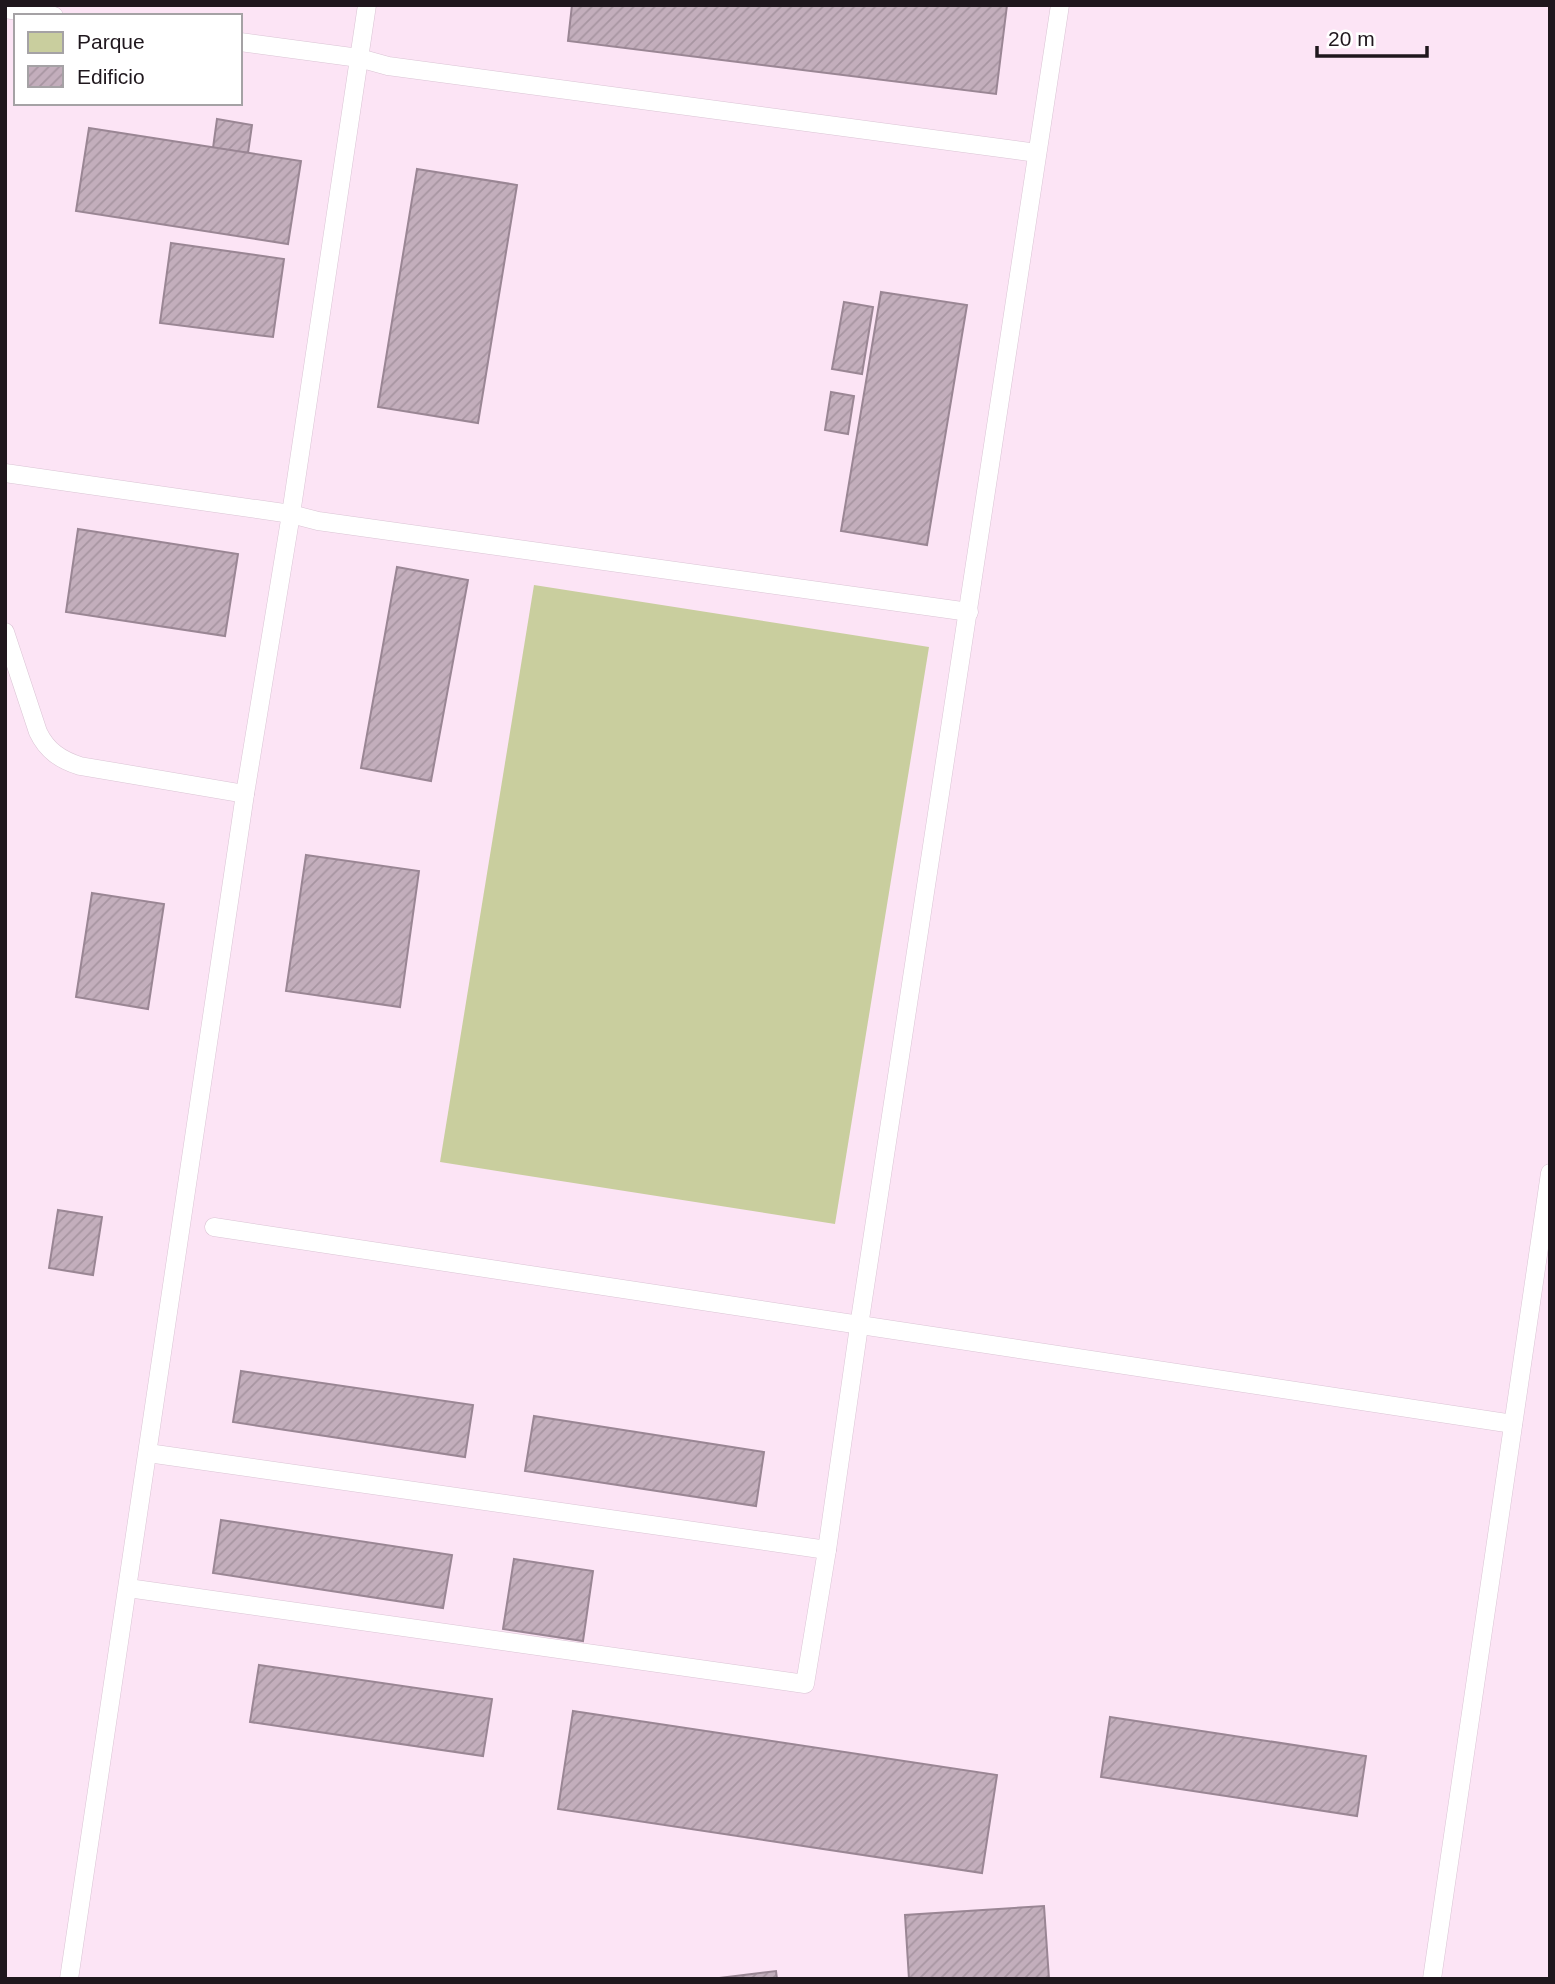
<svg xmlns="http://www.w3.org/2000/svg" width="1555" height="1984" font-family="Helvetica,sans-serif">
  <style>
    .built { fill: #fce4f5; fill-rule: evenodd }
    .park { fill: #c9ce9e }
    .building { fill: url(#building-hatch); stroke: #9a8694; stroke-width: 2 }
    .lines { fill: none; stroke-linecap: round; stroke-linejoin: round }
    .service-casing { stroke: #dac4d4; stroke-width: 19 }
    .service { stroke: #fff; stroke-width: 18 }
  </style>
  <defs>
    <pattern id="building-hatch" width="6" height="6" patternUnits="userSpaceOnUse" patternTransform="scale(1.75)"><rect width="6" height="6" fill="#c3aebc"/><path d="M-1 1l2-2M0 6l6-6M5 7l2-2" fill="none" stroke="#a795a1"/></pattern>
  </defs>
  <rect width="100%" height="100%" fill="#fef0fa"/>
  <!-- built -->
  <path class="built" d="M5,5H1550V1979H5ZM16,16H240V103H16Z"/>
  <!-- park -->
  <polygon class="park" points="534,585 929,647 835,1224 440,1162"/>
  <!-- building -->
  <g class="building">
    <polygon points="572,5 1007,5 996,94 568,41"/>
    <polygon points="217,119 252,125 248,153 213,148"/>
    <polygon points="89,128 301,161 288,244 76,211"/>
    <polygon points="417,169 517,185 478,423 378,407"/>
    <polygon points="171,243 284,259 273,337 160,323"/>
    <polygon points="881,292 967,305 927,545 841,531"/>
    <polygon points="844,302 873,307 862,374 832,369"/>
    <polygon points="831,392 854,396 848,434 825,430"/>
    <polygon points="78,529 238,554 225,636 66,612"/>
    <polygon points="397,567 468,580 431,781 361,768"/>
    <polygon points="306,855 419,871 400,1007 286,991"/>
    <polygon points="92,893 164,904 148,1009 76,997"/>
    <polygon points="58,1210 102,1217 93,1275 49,1268"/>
    <polygon points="241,1371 473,1405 465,1457 233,1422"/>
    <polygon points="534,1416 764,1452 756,1506 525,1471"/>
    <polygon points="221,1520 452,1555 443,1608 213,1573"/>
    <polygon points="514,1559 593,1571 583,1641 503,1629"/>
    <polygon points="259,1665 492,1699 483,1756 250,1722"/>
    <polygon points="573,1711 997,1775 982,1873 558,1809"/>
    <polygon points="1110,1717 1366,1756 1357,1816 1101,1777"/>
    <polygon points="1044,1906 1049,1979 909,1979 905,1915"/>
    <polygon points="776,1971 777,1979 711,1979"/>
  </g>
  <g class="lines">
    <defs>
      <g id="service">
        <polyline points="5,9 54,16"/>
        <polyline points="240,42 359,58 388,66 1037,153"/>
        <polyline points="5,473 291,514 318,521 969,612"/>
        <path d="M5,632L38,732C47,751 61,760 80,766L245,794"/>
        <polyline points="214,1227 1513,1424"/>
        <polyline points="148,1453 827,1550"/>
        <polyline points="128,1588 805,1684 827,1550 859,1326 1060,5"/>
        <polyline points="69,1979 245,794 291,514 367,5"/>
        <polyline points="1432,1979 1550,1173"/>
      </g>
    </defs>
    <!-- service casing -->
    <use href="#service" class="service-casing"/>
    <!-- service -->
    <use href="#service" class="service"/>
  </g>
  <!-- border -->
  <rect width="1555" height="1984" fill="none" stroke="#1f171d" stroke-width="14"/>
  <!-- legend -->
  <rect x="14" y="14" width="228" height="91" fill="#ffffff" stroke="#a5a2a5" stroke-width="2"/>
  <rect x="28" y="32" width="35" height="21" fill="#c9ce9e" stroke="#a5a2a5" stroke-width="2"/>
  <text x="77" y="49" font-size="21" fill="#1f171d">Parque</text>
  <rect x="28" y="66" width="35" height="21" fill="url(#building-hatch)" stroke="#a5a2a5" stroke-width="2"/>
  <text x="77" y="84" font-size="21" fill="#1f171d">Edificio</text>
  <!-- scale -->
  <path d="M1317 46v10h110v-10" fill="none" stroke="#1f171d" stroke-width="3.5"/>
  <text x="1328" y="46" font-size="21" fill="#1f171d" stroke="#ffffff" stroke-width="5" paint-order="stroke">20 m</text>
</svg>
